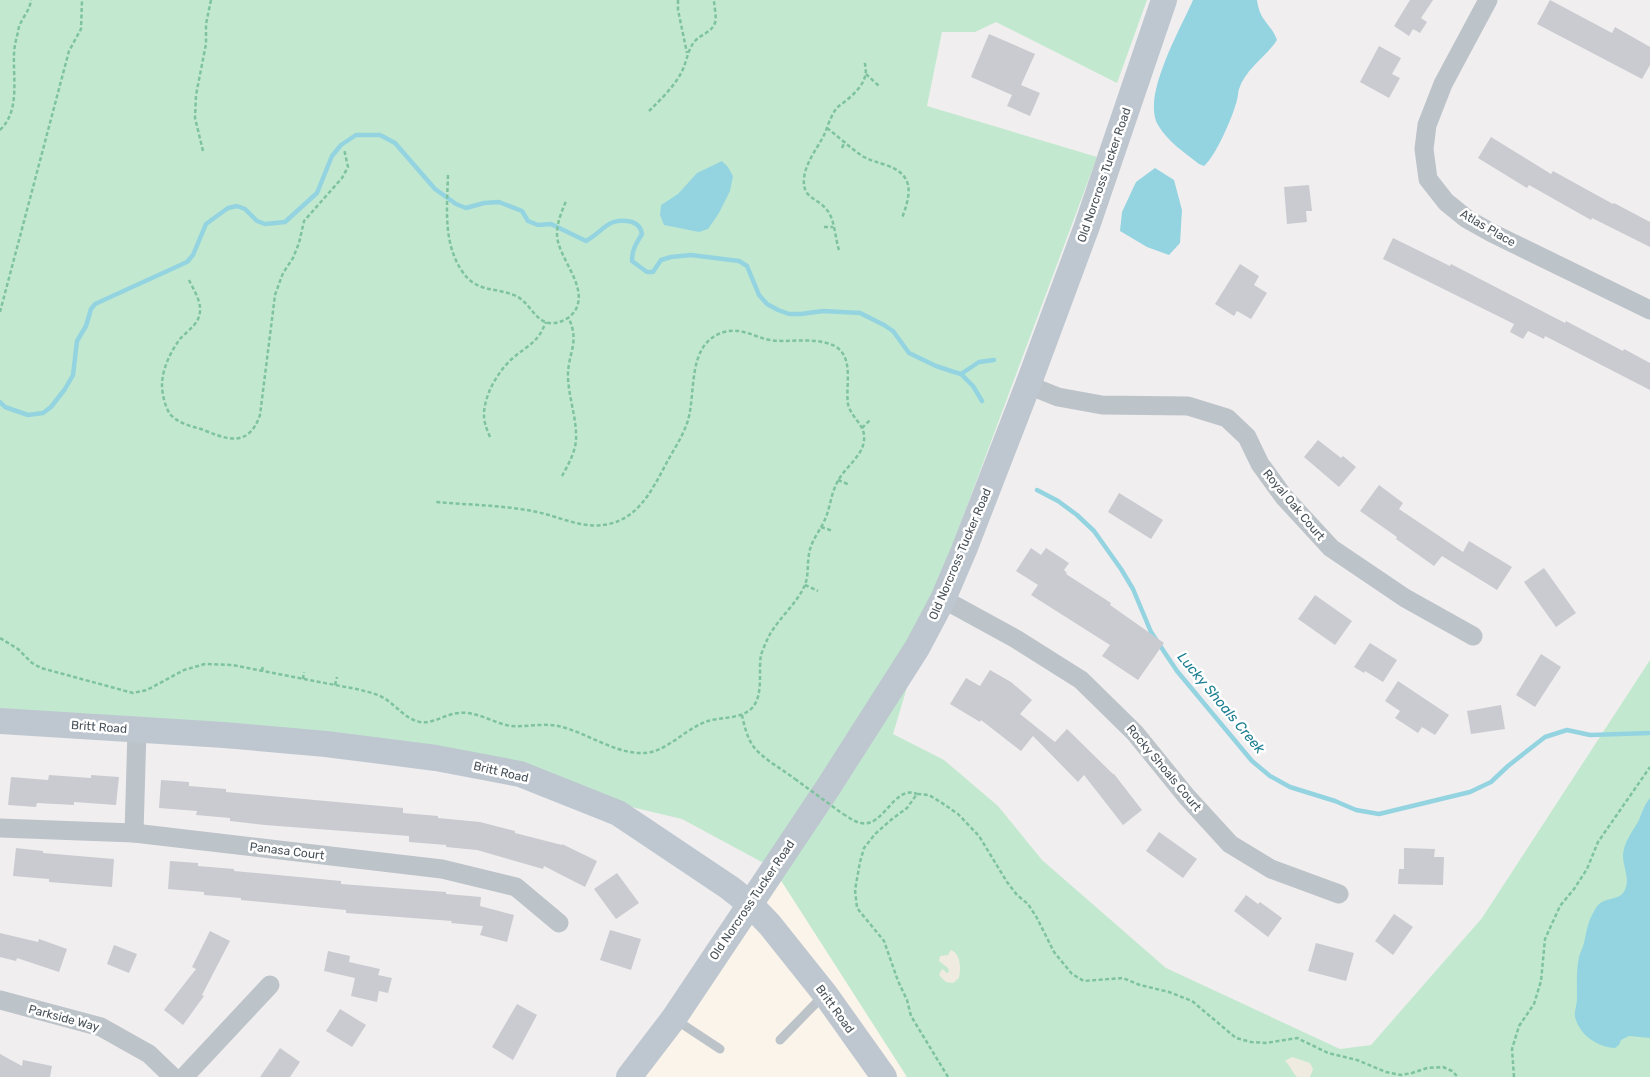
<svg xmlns="http://www.w3.org/2000/svg" width="1650" height="1077" font-family="Rubik,sans-serif">
  <style>
    .commercial { fill: #faf4ea }
    .green { fill: #c2e9cf }
    .sand { fill: #f0ebe1 }
    .water { fill: #94d4e1 }
    .lines { fill: none; stroke-linecap: round; stroke-linejoin: round }
    .stream { stroke: #94d4e1; stroke-width: 4.5 }
    .building { fill: #c9cbd0 }
    .path { stroke: #7ec39e; stroke-width: 2.5; stroke-dasharray: 4 2.5; stroke-linecap: butt }
    .lane { stroke: #bcc3c9; stroke-width: 9 }
    .street { stroke: #bcc3c9; stroke-width: 19 }
    .secondary { stroke: #bec7d0; stroke-width: 26 }
    .path-bridge { stroke: #7ec39e; stroke-width: 2.5; stroke-dasharray: 4 2.5; stroke-linecap: butt }
    .labels { text-anchor: middle; dominant-baseline: central; stroke-width: 5; stroke-linejoin: round; paint-order: stroke }
    .street-label { font-size: 12px; fill: #495259; stroke: #fff }
    .water-label { font-size: 14px; font-style: italic; fill: #1c7e91; stroke: #fff }
  </style>
  <rect width="100%" height="100%" fill="#f1eeef"/>
  <!-- commercial -->
  <polygon class="commercial" points="773,867 907,1077 633,1077"/>
  <!-- green -->
  <polygon class="green" points="0,0 1147,0 1117,83 996,22 975,32 942,32 927,106 1097,157 938,584 893,734 944,760 998,806 1042,860 1166,968 1340,1049 1371,1045 1482,918 1650,660 1650,1077 907,1077 773,868 682,819 543,786 273,729 0,730"/>
  <!-- sand -->
  <g class="sand">
    <path d="M951,950C961,954 961,969 959,978L953,983L946,982L939,975L942,969L947,973L949,972L948,968L939,961L940,956L948,955Z"/>
    <path d="M1292,1057L1310,1063L1313,1069L1310,1077H1297C1292,1072 1290,1065 1285,1061Z"/>
  </g>
  <!-- water -->
  <g class="water">
    <path d="M1193,0H1257C1260,22 1270,22 1277,40C1266,57 1246,68 1239,89C1238,92 1238,97 1237,100C1233,116 1216,156 1204,166L1199,164C1185,153 1167,141 1158,125C1141,97 1181,28 1193,0Z"/>
    <polygon points="722,161 728,167 733,176 730,191 719,213 708,229 699,232 664,225 660,215 661,205 678,194 697,173"/>
    <polygon points="1155,168 1174,180 1182,210 1180,243 1169,255 1147,247 1120,231 1122,212 1136,182"/>
    <path d="M1650,798V1038L1629,1036L1621,1040L1619,1045L1615,1048C1598,1047 1580,1036 1575,1017C1574,1011 1577,1005 1577,999C1577,985 1576,971 1579,957C1580,952 1583,948 1584,943C1586,934 1587,926 1591,917C1594,912 1596,905 1602,902C1611,897 1622,900 1626,887C1629,877 1623,866 1623,856C1623,844 1632,832 1638,822C1642,813 1644,805 1650,798Z"/>
  </g>
  <g class="lines">
    <!-- stream -->
    <g class="stream">
      <polyline points="961,374 979,362 994,360"/>
      <path d="M0,402L5,407L28,415L43,413L51,407L65,389L73,375L77,341L86,326L91,309L95,304L187,262L193,255L206,224L228,208L237,206L245,209L257,221L265,224L285,222L317,193L332,156L341,145L356,135H380L395,143L435,189L456,204L466,208L484,203L499,202L522,211L528,221L538,225L551,224L586,241C604,231 608,216 632,222C638,224 641,228 642,234C636,244 632,249 632,261L647,272H653L661,260L671,257L691,255L739,261L747,266L759,295L767,304L778,310L789,314H801L823,311L860,313L884,325L893,331L909,353L936,366L954,372L961,374L973,386L982,401"/>
      <polyline points="1037,490 1058,501 1077,515 1094,531 1121,569 1133,589 1151,632 1177,671 1252,761 1270,776 1290,787 1335,801 1356,810 1379,814 1470,792 1491,782 1508,766 1545,737 1567,730 1590,735 1650,733"/>
    </g>
  </g>
  <!-- building -->
  <g class="building">
    <polygon points="1410,0 1433,0 1421,18 1427,22 1420,33 1413,29 1409,36 1394,26"/>
    <polygon points="1550,0 1612,33 1615,27 1650,47 1650,65 1642,79 1537,24"/>
    <polygon points="989,34 1035,54 1021,85 1040,93 1030,116 1007,106 1012,95 971,77"/>
    <polygon points="1379,46 1401,58 1392,74 1400,78 1389,98 1360,82"/>
    <polygon points="1491,137 1551,174 1553,171 1613,204 1614,203 1650,222 1650,247 1592,218 1591,220 1529,185 1527,188 1478,158"/>
    <polygon points="1309,185 1312,211 1306,211 1307,222 1287,224 1284,187"/>
    <polygon points="1393,238 1450,266 1451,264 1565,323 1566,321 1623,351 1624,349 1650,363 1650,390 1545,336 1544,339 1528,331 1523,339 1510,332 1514,324 1383,259"/>
    <polygon points="1240,264 1259,276 1254,285 1267,293 1251,319 1237,311 1234,316 1215,304"/>
    <polygon points="1318,440 1341,458 1343,456 1356,467 1339,487 1304,457"/>
    <polygon points="1379,485 1403,503 1399,509 1463,552 1469,541 1512,567 1497,590 1442,556 1434,566 1396,539 1397,537 1360,511"/>
    <polygon points="1119,493 1163,520 1151,539 1108,512"/>
    <polygon points="1031,548 1041,555 1046,548 1069,563 1064,570 1067,573 1066,574 1111,603 1110,605 1164,643 1138,680 1102,656 1110,645 1031,595 1038,585 1016,571"/>
    <polygon points="1544,568 1576,613 1556,627 1524,582"/>
    <polygon points="1315,595 1352,621 1335,645 1298,619"/>
    <polygon points="1370,643 1397,660 1383,682 1365,671 1364,673 1354,667"/>
    <polygon points="1541,654 1561,667 1535,707 1516,695"/>
    <polygon points="990,670 1011,682 1032,700 1020,714 1055,742 1067,729 1113,774 1114,774 1142,810 1123,825 1084,775 1078,782 1033,736 1021,751 981,720 980,722 950,704 966,678 980,686"/>
    <polygon points="1398,681 1449,715 1435,735 1422,727 1418,733 1395,718 1400,711 1385,701"/>
    <polygon points="1501,705 1505,729 1471,734 1467,711"/>
    <polygon points="49,775 91,778 91,775 119,777 116,805 74,802 74,805 37,803 36,807 8,805 11,777 48,780"/>
    <polygon points="161,780 189,782 189,786 226,789 226,792 403,808 403,813 438,816 438,818 480,822 515,831 515,833 562,845 562,844 597,861 585,887 544,866 543,869 477,850 446,847 446,845 409,842 409,836 265,825 230,821 230,818 196,815 197,811 159,808"/>
    <polygon points="1159,832 1197,859 1183,878 1146,851"/>
    <polygon points="16,848 43,851 43,853 114,859 112,887 49,882 49,879 13,876"/>
    <polygon points="1404,848 1435,849 1434,857 1444,857 1443,885 1398,884 1399,869 1404,869"/>
    <polygon points="170,861 198,863 198,866 234,869 234,871 341,881 341,884 446,892 446,894 481,897 480,906 514,915 507,942 480,935 483,926 451,923 452,921 346,913 346,910 241,900 241,898 204,895 204,892 168,889"/>
    <polygon points="617,873 639,903 616,919 594,889"/>
    <polygon points="1246,895 1258,904 1260,902 1282,918 1268,937 1234,911"/>
    <polygon points="1394,914 1413,927 1393,955 1375,941"/>
    <polygon points="610,930 641,939 631,970 600,960"/>
    <polygon points="210,931 230,941 202,995 204,996 183,1025 164,1010 196,969 192,967"/>
    <polygon points="0,933 38,942 39,939 67,949 59,972 17,958 16,961 0,957"/>
    <polygon points="1316,943 1354,953 1346,981 1308,971"/>
    <polygon points="114,945 137,954 129,973 107,964"/>
    <polygon points="328,951 350,956 349,962 380,969 378,975 392,978 388,993 379,991 377,1002 351,996 355,978 324,971"/>
    <polygon points="517,1004 537,1015 513,1060 492,1047"/>
    <polygon points="340,1009 366,1025 352,1047 326,1031"/>
    <polygon points="280,1048 300,1062 290,1077 260,1077"/>
    <polygon points="0,1054 22,1066 23,1060 52,1066 50,1077 0,1077"/>
  </g>
  <g class="lines">
    <!-- path -->
    <g class="path">
      <polyline points="678,0 678,10 687,53"/>
      <polyline points="866,74 879,86"/>
      <path d="M649,111C661,99 676,85 683,69C687,60 688,49 695,41C701,34 711,33 715,23C717,16 714,7 714,0"/>
      <path d="M827,128C839,137 851,149 864,157C871,161 878,162 886,165C915,175 911,194 902,218"/>
      <path d="M0,130C20,111 13,80 14,55C14,47 16,40 18,32C19,20 30,12 31,0"/>
      <polyline points="842,148 845,141"/>
      <polyline points="203,151 195,118 196,95 206,44 206,24 211,0"/>
      <path d="M448,175C447,208 443,243 462,271C476,293 496,287 516,296C533,304 537,331 562,321C567,319 573,315 576,309C588,285 557,257 557,234C557,222 562,211 566,201"/>
      <polyline points="824,227 833,227"/>
      <path d="M839,250C835,238 835,220 827,210C817,197 802,199 804,178C806,161 818,148 825,133C828,125 831,116 836,109C839,105 844,103 848,99C860,89 870,77 864,61"/>
      <path d="M189,280C193,288 200,300 200,308C201,323 189,329 180,339C171,351 162,369 162,385C162,393 165,407 170,414C178,423 190,426 201,429C226,439 248,449 260,415L275,295L283,273L293,258L299,243L304,221L342,178L348,167L344,149"/>
      <polyline points="0,312 69,51 81,29 82,0"/>
      <polyline points="862,428 870,420"/>
      <path d="M490,437C487,430 484,423 484,415C484,395 498,371 513,358C529,344 537,344 546,322"/>
      <path d="M562,476C568,465 575,453 576,440C577,419 569,399 568,378C567,354 581,342 568,317"/>
      <polyline points="838,480 850,485"/>
      <polyline points="821,527 833,531"/>
      <polyline points="805,585 818,591"/>
      <path d="M0,638L18,649L32,663L41,668L133,693L147,690L184,670L205,664L232,665L361,690C367,692 374,693 380,696C395,703 404,719 420,722C434,724 445,714 459,713C477,711 493,723 511,726C526,727 543,723 558,726C588,732 624,761 655,751C674,744 689,727 708,721C721,717 742,719 752,708C764,695 758,671 761,655C763,649 766,642 769,636C778,619 797,603 804,587C809,577 807,565 809,554C811,540 821,530 826,517C830,507 831,495 836,485C842,469 863,457 864,440C866,425 851,418 848,404C845,384 856,353 830,344C809,337 789,343 770,340C754,337 741,327 724,332C684,344 698,397 686,426C681,439 673,451 667,462C653,488 640,517 609,524C584,530 561,517 537,512C504,505 469,505 436,502"/>
      <polyline points="262,671 263,665"/>
      <polyline points="303,679 304,672"/>
      <polyline points="335,685 337,677"/>
      <path d="M742,715C744,725 747,737 753,746C763,759 782,769 795,779"/>
      <path d="M843,814C849,817 854,822 861,823C884,828 894,784 917,794"/>
      <polyline points="948,1077 911,1016 907,1000 898,981 884,941 857,908 855,890 860,862 864,848 875,834 892,819 907,808 917,794 929,795 942,803 958,814 979,836 1007,882 1017,895 1028,904 1037,918 1054,952 1072,974 1084,981 1123,978 1140,985 1169,992 1192,1001 1236,1038 1251,1042 1266,1043 1297,1038 1328,1053 1357,1060 1386,1072 1401,1075 1412,1073 1427,1068 1443,1067 1452,1071 1458,1077"/>
      <polyline points="1514,1077 1512,1049 1519,1026 1534,1004 1541,981 1545,939 1560,906 1574,889 1587,869 1598,842 1650,767"/>
    </g>
    <!-- lane -->
    <g class="lane">
      <polyline points="676,1020 720,1049"/>
      <polyline points="780,1040 823,996"/>
    </g>
    <!-- street -->
    <g class="street">
      <polyline points="1488,0 1443,84 1427,125 1424,149 1428,179 1446,202 1467,219 1492,233 1650,310"/>
      <polyline points="1028,385 1058,397 1102,405 1188,406 1227,418 1247,437 1260,464 1284,497 1331,548 1405,598 1473,636"/>
      <polyline points="943,599 1016,639 1081,680 1135,733 1187,797 1230,844 1271,869 1339,894"/>
      <polyline points="0,828 134,833 442,869 516,887 559,923"/>
      <polyline points="134,833 137,730"/>
      <polyline points="0,1000 101,1027 149,1054 173,1077"/>
      <polyline points="184,1077 270,985"/>
    </g>
    <!-- secondary -->
    <g class="secondary">
      <polyline points="0,721 224,735 326,744 436,758 520,774 618,813 730,888 750,904 770,925 825,994 884,1077"/>
      <polyline points="629,1077 674,1018 829,786 917,648 943,599 964,550 1028,385 1087,226 1164,0"/>
    </g>
    <!-- path-bridge -->
    <polyline class="path-bridge" points="795,779 843,814"/>
  </g>
  <g class="labels">
    <!-- street labels -->
    <g class="street-label">
      <text transform="translate(1104 175) rotate(-71)">Old Norcross Tucker Road</text>
      <text transform="translate(1488 228) rotate(30)">Atlas Place</text>
      <text transform="translate(1294 505) rotate(50)">Royal Oak Court</text>
      <text transform="translate(960 554) rotate(-67)">Old Norcross Tucker Road</text>
      <text transform="translate(99 727) rotate(4)">Britt Road</text>
      <text transform="translate(1164 768) rotate(50)">Rocky Shoals Court</text>
      <text transform="translate(501 772) rotate(13)">Britt Road</text>
      <text transform="translate(287 851) rotate(7)">Panasa Court</text>
      <text transform="translate(752 900) rotate(-56)">Old Norcross Tucker Road</text>
      <text transform="translate(835 1009) rotate(54)">Britt Road</text>
      <text transform="translate(64 1018) rotate(15)">Parkside Way</text>
    </g>
    <!-- water labels -->
    <g class="water-label">
      <text transform="translate(1221 703) rotate(50)">Lucky Shoals Creek</text>
    </g>
  </g>
</svg>
